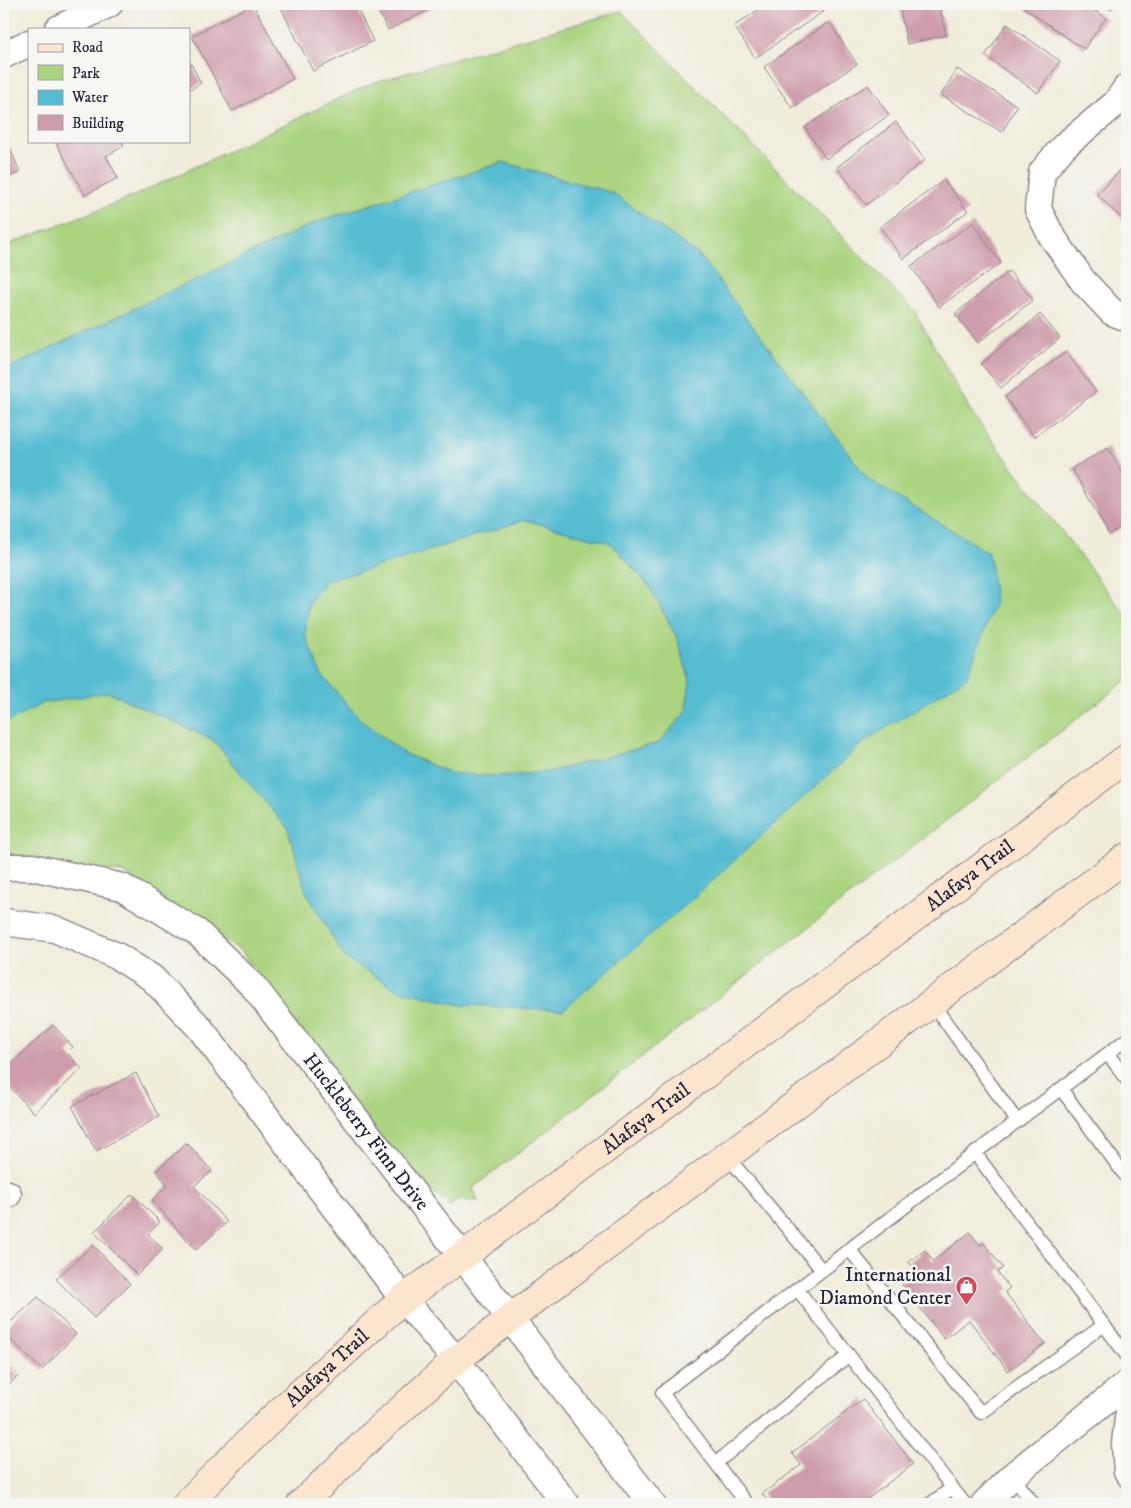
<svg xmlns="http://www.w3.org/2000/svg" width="1131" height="1508" font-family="'IM FELL DW Pica',serif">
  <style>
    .green { fill: #abd480; stroke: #667b5e }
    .water { fill: #54bcd2; stroke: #3b6f86; fill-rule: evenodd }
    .building { fill: #ce9cac }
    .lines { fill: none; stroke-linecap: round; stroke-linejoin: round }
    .service-casing { stroke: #8a878a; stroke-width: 15 }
    .minor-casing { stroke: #8a878a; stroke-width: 29 }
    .secondary-casing { stroke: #8a878a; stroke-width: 30 }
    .service { stroke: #fff; stroke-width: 12 }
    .minor { stroke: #fff; stroke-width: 26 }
    .secondary { stroke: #fce5cf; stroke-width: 28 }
    .labels { text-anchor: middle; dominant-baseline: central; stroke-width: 5; stroke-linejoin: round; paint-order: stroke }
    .street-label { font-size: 20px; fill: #22223b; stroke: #f6f6f2 }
    .poi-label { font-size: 20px; fill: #22223b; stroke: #f6f6f2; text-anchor: end }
  </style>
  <rect width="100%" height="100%" fill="#f6f6f2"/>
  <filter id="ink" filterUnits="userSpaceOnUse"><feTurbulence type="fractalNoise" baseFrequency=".02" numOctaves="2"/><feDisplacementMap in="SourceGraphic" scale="10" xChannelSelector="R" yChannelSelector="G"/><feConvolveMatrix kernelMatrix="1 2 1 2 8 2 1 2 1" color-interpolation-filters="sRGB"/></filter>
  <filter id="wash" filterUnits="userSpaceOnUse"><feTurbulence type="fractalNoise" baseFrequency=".0096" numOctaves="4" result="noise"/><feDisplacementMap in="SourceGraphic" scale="20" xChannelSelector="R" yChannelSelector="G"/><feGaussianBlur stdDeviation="1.12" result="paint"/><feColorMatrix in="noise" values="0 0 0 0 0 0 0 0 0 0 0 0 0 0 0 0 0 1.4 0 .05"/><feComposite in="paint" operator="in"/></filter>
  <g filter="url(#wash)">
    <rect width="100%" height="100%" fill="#f1ecda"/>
    <!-- green -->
    <polygon class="green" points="621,11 914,310 971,412 1127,617 1127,680 473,1188 478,1201 458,1200 449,1207 447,1199 442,1199 412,1179 241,951 123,872 4,862 4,246 129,198 372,83"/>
    <!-- water -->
    <path class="water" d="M503,162L613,193L699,255L868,479L989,553L995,601L967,677L865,741L693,898L563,1010L460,1005L396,989L344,957L306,892L288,829L213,740L108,692L43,703L4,724V370L316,222ZM525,520L611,543L649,586L677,638L690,681L685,713L658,743L549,772L496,776L451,773L405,754L361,720L321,674L305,635L309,603L326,580L360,572Z"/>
    <g id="blocks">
      <!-- building -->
      <g class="building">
        <polygon points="253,4 293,79 232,111 192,36"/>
        <polygon points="279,4 355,4 373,41 313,71"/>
        <polygon points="374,4 432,4 434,7 388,30"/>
        <polygon points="767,4 819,4 824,11 755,58 734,26"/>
        <polygon points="899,4 939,4 946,35 907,44"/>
        <polygon points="1027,4 1085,4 1106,18 1084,49 1024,8"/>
        <polygon points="1102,4 1115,4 1111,10"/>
        <polygon points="829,22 857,64 792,108 764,67"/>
        <polygon points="1007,24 1060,61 1038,93 985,56"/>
        <polygon points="189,60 201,83 189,90"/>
        <polygon points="957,69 1017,106 1002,132 941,95"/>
        <polygon points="868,85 889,115 826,159 805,127"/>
        <polygon points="896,122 925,160 866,205 837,167"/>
        <polygon points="4,134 20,172 4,179"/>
        <polygon points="55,141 121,141 124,146 106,156 118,178 85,195"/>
        <polygon points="1127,164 1127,224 1097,194"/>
        <polygon points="944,180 968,211 903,259 880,227"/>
        <polygon points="973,223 1001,263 939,307 911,266"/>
        <polygon points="1009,271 1033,300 978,343 955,314"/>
        <polygon points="1040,314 1060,338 1001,388 981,364"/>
        <polygon points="1066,352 1096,392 1034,437 1005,397"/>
        <polygon points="1108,448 1127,482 1127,525 1109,535 1072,468"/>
        <polygon points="53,1025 73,1047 67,1053 82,1069 34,1113 4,1081 4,1071"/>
        <polygon points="136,1073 159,1117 96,1151 72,1106"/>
        <polygon points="187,1143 212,1171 194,1186 227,1222 196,1250 152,1200 168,1185 156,1171"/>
        <polygon points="132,1194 160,1222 148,1234 163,1249 137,1275 94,1232"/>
        <polygon points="970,1232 980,1245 984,1243 1003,1268 997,1272 1010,1288 1005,1292 1045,1344 1008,1371 969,1320 944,1339 901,1283 916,1271 909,1262 925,1250 933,1261"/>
        <polygon points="93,1245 130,1284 94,1318 56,1279"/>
        <polygon points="38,1297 76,1334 42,1370 4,1333 4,1328"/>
        <polygon points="4,1361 18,1376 4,1389"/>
        <polygon points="863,1399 913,1464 861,1504 848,1504 847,1502 844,1504 771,1504 762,1494 801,1465 792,1453"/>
      </g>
    </g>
  </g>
  <g filter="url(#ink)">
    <use href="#blocks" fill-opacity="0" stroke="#8a878a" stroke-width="1"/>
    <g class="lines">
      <defs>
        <g id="service">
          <polyline points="932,1003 1017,1121"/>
          <polyline points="1108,1054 1127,1080"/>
          <polyline points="1061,1089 1127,1178"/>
          <polyline points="975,1153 1127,1356"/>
          <polyline points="727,1156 822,1270"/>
          <polyline points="849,1249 981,1413 1104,1325"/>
          <polyline points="797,1289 965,1504"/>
          <polyline points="1127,1388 1122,1410 1118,1443 1120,1473 1127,1483"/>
          <polyline points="716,1463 849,1355"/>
          <polyline points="1012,1476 1034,1504"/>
          <polyline points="747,1504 662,1393 975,1153 1127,1039"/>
          <polyline points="930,1504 952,1488"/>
        </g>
        <g id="minor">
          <polyline points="58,29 109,4"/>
          <polyline points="4,55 29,43"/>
          <polyline points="1127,87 1115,104 1064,146 1042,172 1038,209 1051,235 1083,281 1112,312 1127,318"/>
          <path id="s1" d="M4,867H32L122,887L197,932L254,987L510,1318L652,1504"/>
          <polyline points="4,922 55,929 117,956 152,978 200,1028 403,1299 456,1360 566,1504"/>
          <polyline points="4,1193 8,1194"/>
          <polyline points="984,1504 1012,1476 1127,1384"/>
        </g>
        <g id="secondary">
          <path id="s2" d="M186,1504L264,1426L403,1299L463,1256L1127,758"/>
          <polyline points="301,1504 375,1433 456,1360 529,1304 1127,857"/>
        </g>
      </defs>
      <!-- service casing -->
      <use href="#service" class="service-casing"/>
      <!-- minor casing -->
      <use href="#minor" class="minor-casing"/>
      <!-- secondary casing -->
      <use href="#secondary" class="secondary-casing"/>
      <!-- service -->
      <use href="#service" class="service"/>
      <!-- minor -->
      <use href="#minor" class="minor"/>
      <!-- secondary -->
      <use href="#secondary" class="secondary"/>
    </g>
  </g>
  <!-- icons -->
  <defs>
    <symbol id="shop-pin" viewBox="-11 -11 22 30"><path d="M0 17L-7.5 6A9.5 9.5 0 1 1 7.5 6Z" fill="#d1495b" stroke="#f6f6f2"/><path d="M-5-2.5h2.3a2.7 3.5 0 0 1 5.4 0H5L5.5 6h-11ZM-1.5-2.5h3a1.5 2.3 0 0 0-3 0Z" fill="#fff"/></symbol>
  </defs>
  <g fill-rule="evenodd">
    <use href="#shop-pin" x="954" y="1274" width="25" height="34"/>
  </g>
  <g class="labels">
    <!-- street labels -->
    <g class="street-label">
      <text stroke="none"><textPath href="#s2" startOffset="1006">Alafaya Trail</textPath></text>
      <text stroke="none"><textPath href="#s2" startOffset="601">Alafaya Trail</textPath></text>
      <text stroke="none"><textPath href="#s1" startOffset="470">Huckleberry Finn Drive</textPath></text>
      <text stroke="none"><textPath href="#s2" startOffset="196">Alafaya Trail</textPath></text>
    </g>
    <!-- poi labels -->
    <g class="poi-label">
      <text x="951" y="1275">International<tspan x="951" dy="23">Diamond Center</tspan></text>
    </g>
  </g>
  <!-- margin -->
  <rect width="1131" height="1508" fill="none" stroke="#f6f6f2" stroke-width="20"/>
  <!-- legend -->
  <rect x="28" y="28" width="162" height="115" fill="#f6f6f2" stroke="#a1a1a9"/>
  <rect x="38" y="44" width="25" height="8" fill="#fce5cf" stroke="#a1a1a9"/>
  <text x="72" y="52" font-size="15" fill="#22223b">Road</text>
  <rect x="38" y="65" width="25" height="15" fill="#abd480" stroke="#a1a1a9"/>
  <text x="72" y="78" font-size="15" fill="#22223b">Park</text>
  <rect x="38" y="90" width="25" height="15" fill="#54bcd2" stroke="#a1a1a9"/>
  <text x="72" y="102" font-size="15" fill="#22223b">Water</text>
  <rect x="38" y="115" width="25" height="15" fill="#ce9cac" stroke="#a1a1a9"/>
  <text x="72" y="128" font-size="15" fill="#22223b">Building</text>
</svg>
